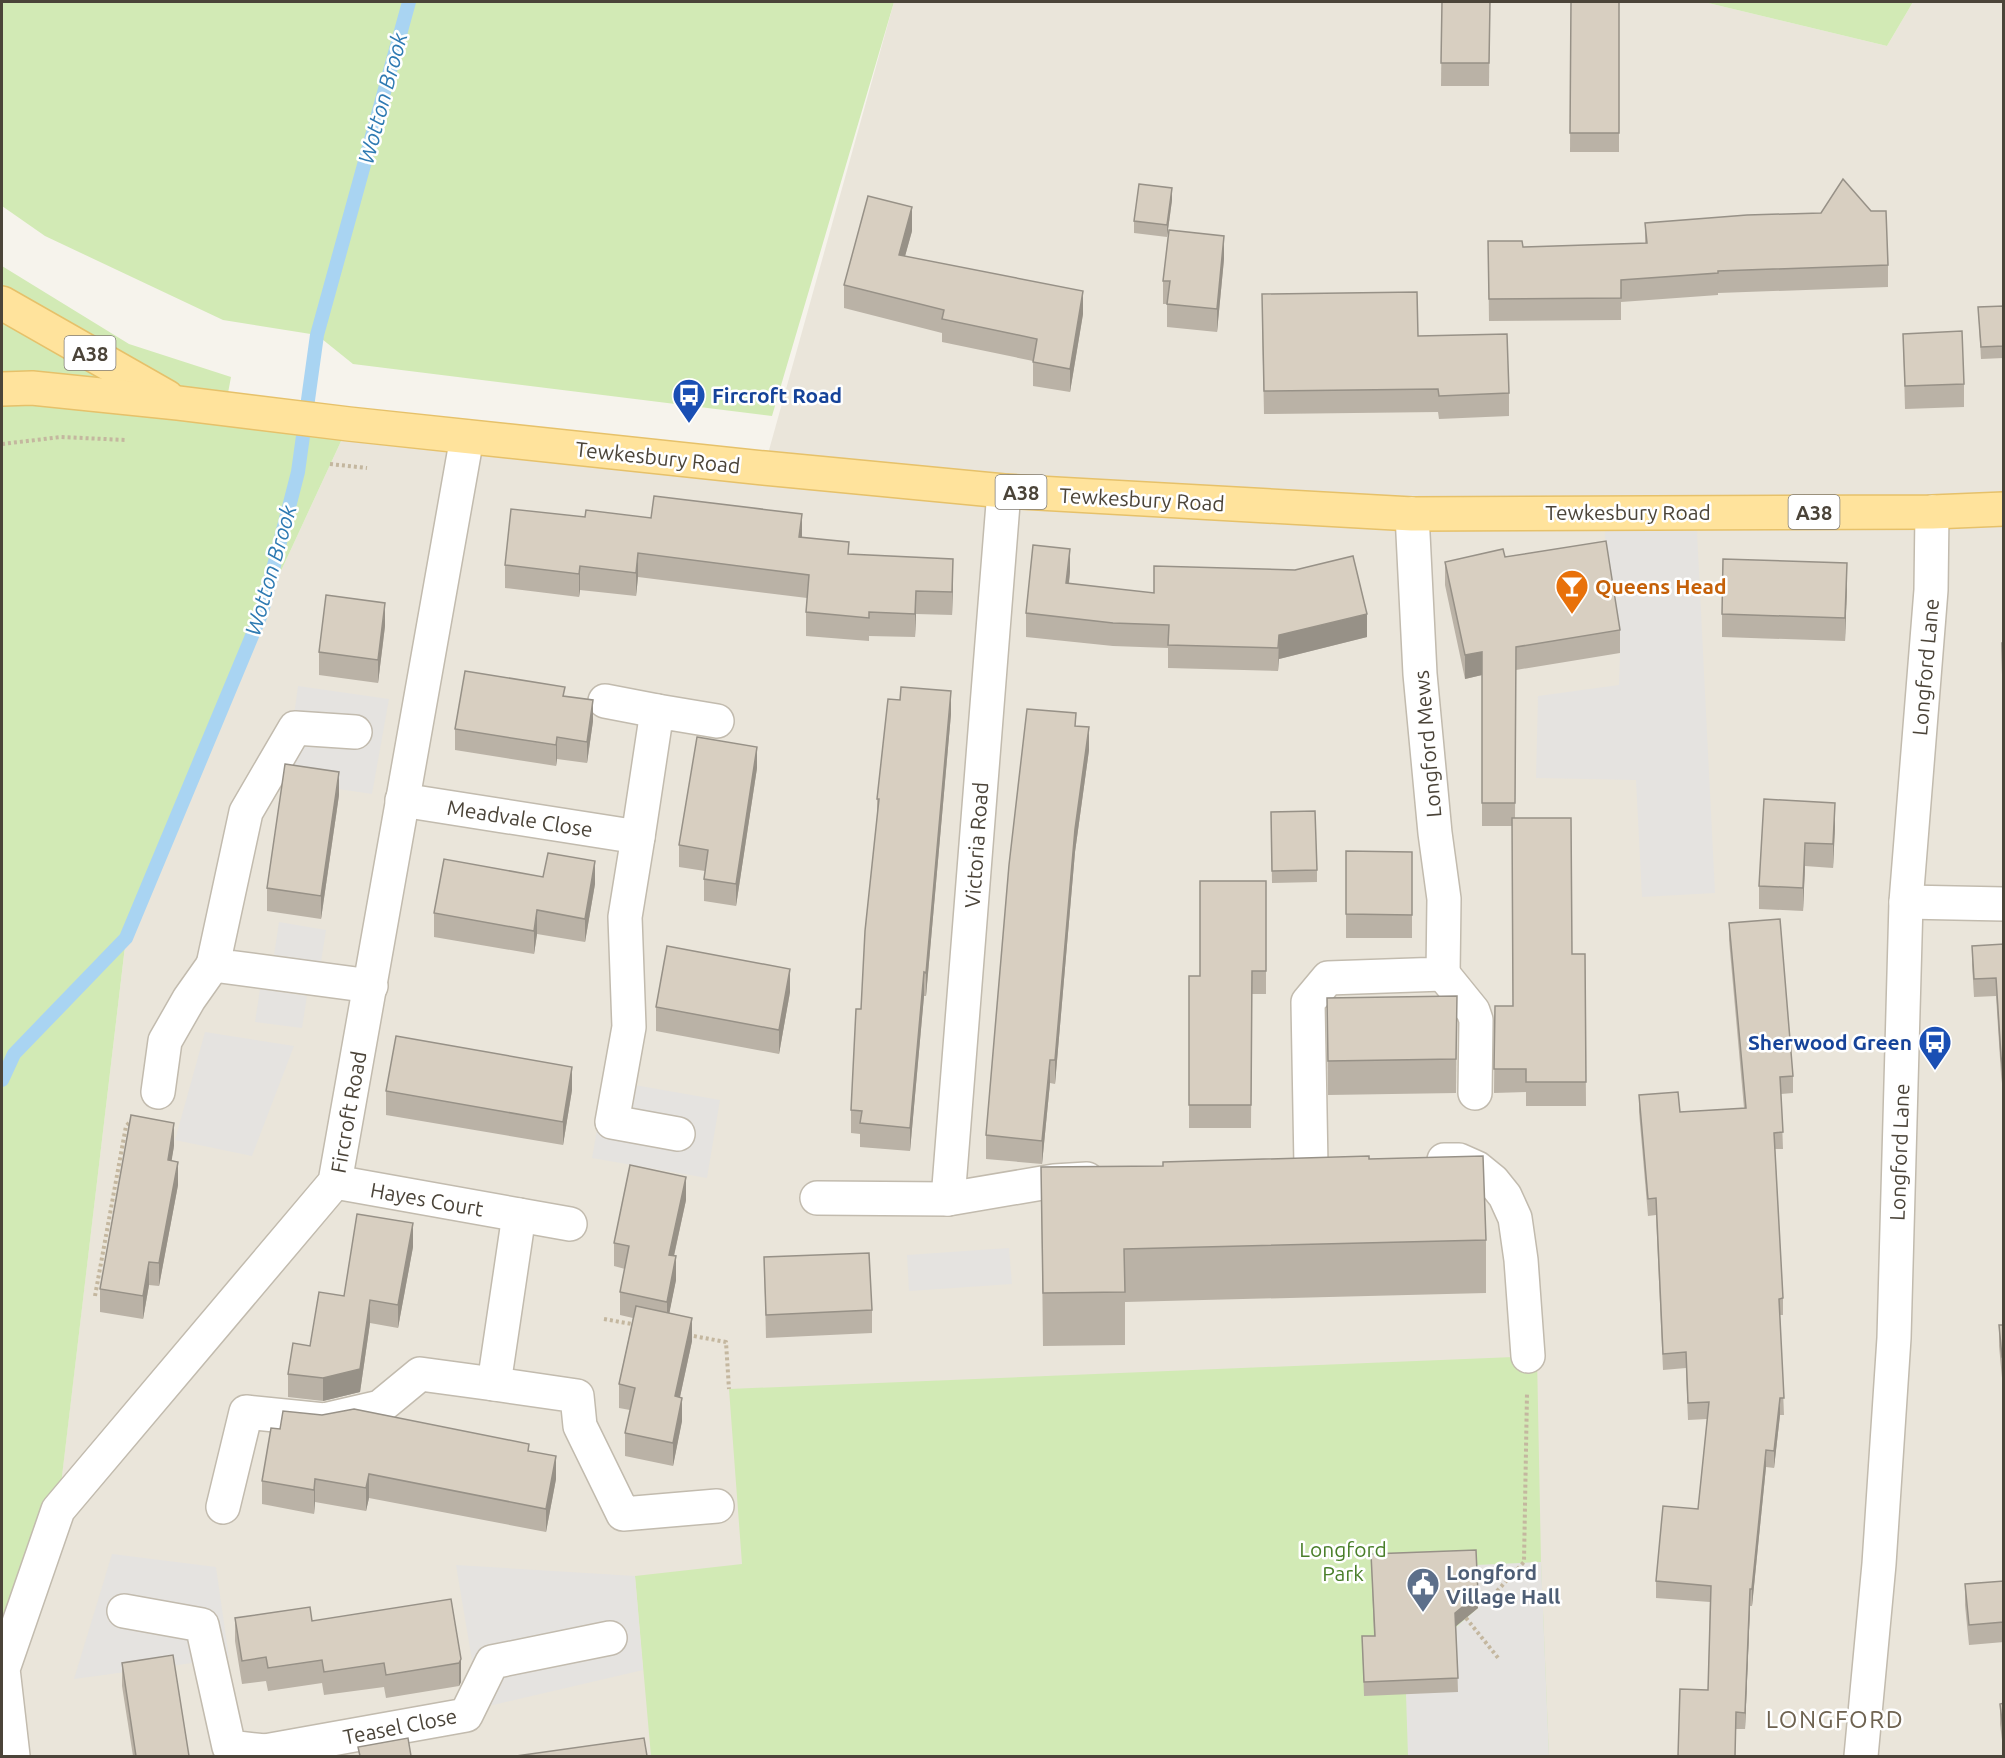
<svg xmlns="http://www.w3.org/2000/svg" width="2005" height="1758" font-family="Ubuntu,sans-serif">
  <style>
    .residential { fill: #eae5da }
    .green { fill: #d2eab5 }
    .parking { fill: #e5e3e0 }
    .lines { fill: none; stroke-linecap: round; stroke-linejoin: round }
    .stream { stroke: #a9d4f2; stroke-width: 14 }
    .minor-casing { stroke: #c2bbae; stroke-width: 36 }
    .major-casing { stroke: #e6c16a; stroke-width: 36 }
    .path { stroke: #c4b79f; stroke-width: 4; stroke-dasharray: 3 3; stroke-linecap: butt }
    .minor { stroke: #fff; stroke-width: 33 }
    .major { stroke: #ffe39c; stroke-width: 33 }
    .wall { fill: #bab2a6 }
    .shaded-wall { fill: #979187 }
    .building { fill: #d8cfc1; stroke: #979187; stroke-width: 1.5 }
    .labels { text-anchor: middle; dominant-baseline: central; stroke-width: 5; stroke-linejoin: round; paint-order: stroke }
    .shield { fill: #fff; stroke: #817c74; stroke-width: 1.5 }
    .shield-label { font-size: 20px; font-weight: bold; fill: #4b4439 }
    .transit-label { font-size: 21px; font-weight: bold; fill: #164399; stroke: #fff; text-anchor: start }
    .street-label { font-size: 21px; fill: #4b4439; stroke: #fff }
    .food-label { font-size: 21px; font-weight: bold; fill: #c56008; stroke: #fff; text-anchor: start }
    .park-label { font-size: 21px; fill: #4a7f2a; stroke: #fff }
    .service-label { font-size: 21px; font-weight: bold; fill: #4e5e75; stroke: #fff; text-anchor: start }
    .water-label { font-size: 22px; font-style: italic; fill: #2e7ab2; stroke: #fff }
    .quarter-label { font-size: 24px; letter-spacing: 1.5px; fill: #6e6250; stroke: #fff }
  </style>
  <rect width="100%" height="100%" fill="#f6f3ec"/>
  <!-- residential -->
  <polygon class="residential" points="894,2 1704,2 1887,46 1913,2 2003,2 2003,1756 13,1756 3,1669 58,1509 126,938 262,612 349,424 764,468"/>
  <!-- green -->
  <g class="green">
    <polygon points="2,2 894,2 772,416 353,364 317,335 223,320 45,236 2,206"/>
    <polygon points="1704,2 1913,2 1887,46"/>
    <polygon points="2,266 129,344 231,377 225,409 349,424 262,612 126,938 58,1510 3,1669 2,1756"/>
    <polygon points="1537,1356 1541,1562 1549,1756 651,1756 635,1576 742,1564 729,1389"/>
  </g>
  <!-- parking -->
  <g class="parking">
    <polygon points="1696,512 1715,893 1642,897 1636,780 1536,778 1538,696 1619,685 1620,653 1606,564 1604,513"/>
    <polygon points="298,686 389,699 372,794 285,781"/>
    <polygon points="279,922 326,930 321,962 274,955"/>
    <polygon points="260,989 307,996 302,1028 255,1022"/>
    <polygon points="205,1032 294,1046 252,1156 175,1140"/>
    <polygon points="606,1080 720,1100 707,1178 592,1158"/>
    <polygon points="1009,1248 1012,1284 909,1291 907,1255"/>
    <polygon points="112,1554 216,1567 229,1658 74,1679"/>
    <polygon points="1541,1562 1549,1756 1408,1756 1406,1694 1455,1628 1478,1608 1476,1565"/>
    <polygon points="456,1565 635,1576 643,1670 480,1708"/>
  </g>
  <g class="lines">
    <!-- stream -->
    <polyline class="stream" points="2,1080 14,1054 126,938 262,612 298,472 317,335 409,2"/>
    <defs>
      <g id="minor">
        <polyline points="605,701 657,711"/>
        <polyline points="355,732 295,728 246,812 213,965 371,986"/>
        <polyline points="402,800 638,837 625,917 629,1027 612,1122 678,1134"/>
        <polyline points="638,837 657,711 717,721"/>
        <polyline points="1906,902 2004,904"/>
        <polyline points="1443,974 1473,1011 1476,1020 1475,1093"/>
        <polyline points="158,1092 165,1041 189,999 213,965"/>
        <polyline points="1444,1160 1459,1160 1477,1168 1493,1181 1505,1196 1515,1218 1521,1260 1528,1356"/>
        <polyline points="1311,1166 1308,1002 1328,978 1443,974 1444,899 1435,833 1420,674 1412,514"/>
        <polyline points="335,1182 570,1224"/>
        <polyline points="817,1198 948,1199 1054,1181 1087,1179"/>
        <polyline points="948,1199 1004,491"/>
        <polyline points="519,1215 494,1384 577,1396 580,1426 623,1514 717,1506"/>
        <polyline points="223,1507 246,1412 324,1420 380,1407 420,1374 494,1384"/>
        <polyline points="124,1611 202,1625 229,1747 265,1751"/>
        <polyline points="13,1756 3,1669 58,1510 335,1182 467,437"/>
        <polyline points="266,1756 265,1751 466,1715 492,1662 610,1638"/>
        <polyline points="1861,1756 1879,1564 1894,1338 1906,902 1931,590 1932,512"/>
      </g>
      <g id="major">
        <polyline points="2,303 167,397"/>
        <polyline points="2,389 32,388 178,403 349,424 764,468 1004,491 1412,514 1932,512 2004,509"/>
      </g>
    </defs>
    <!-- minor casing -->
    <use href="#minor" class="minor-casing"/>
    <!-- major casing -->
    <use href="#major" class="major-casing"/>
    <!-- path -->
    <g class="path">
      <polyline points="2,444 61,437 126,440"/>
      <polyline points="330,464 367,468"/>
      <polyline points="95,1296 126,1126 133,1119"/>
      <polyline points="604,1319 637,1325"/>
      <polyline points="688,1335 726,1342 729,1389"/>
      <polyline points="1497,1591 1524,1562 1527,1393"/>
      <polyline points="1466,1618 1499,1659"/>
    </g>
    <!-- minor -->
    <use href="#minor" class="minor"/>
    <!-- major -->
    <use href="#major" class="major"/>
  </g>
  <!-- wall -->
  <g class="wall">
    <polygon points="1442,2 1490,2 1489,86 1441,86"/>
    <polygon points="1571,2 1619,2 1619,152 1570,152"/>
    <polygon points="1172,200 1167,237 1134,233 1134,221"/>
    <polygon points="1645,223 1888,265 1888,287 1718,293 1718,295 1621,302 1621,320 1489,321 1488,241 1523,247 1645,243"/>
    <polygon points="912,231 905,256 1083,314 1070,392 1033,386 1033,361 942,342 942,333 844,308 844,285"/>
    <polygon points="1224,259 1217,332 1167,327 1167,304 1163,304 1163,281"/>
    <polygon points="2004,306 2004,358 1981,359 1978,307"/>
    <polygon points="1262,318 1418,336 1509,393 1509,416 1439,419 1438,412 1264,414"/>
    <polygon points="1903,334 1964,384 1964,407 1905,409"/>
    <polygon points="585,517 802,537 849,554 953,583 952,615 916,614 915,637 869,636 869,641 806,636 806,612 807,598 638,577 636,596 580,590 579,597 505,588 505,565"/>
    <polygon points="1505,557 1620,630 1620,653 1516,670 1515,818 1572,954 1585,954 1586,1106 1526,1106 1526,1092 1494,1093 1495,1006 1513,1006 1512,826 1482,826 1482,675 1465,679 1445,585 1445,562"/>
    <polygon points="1070,572 1069,583 1367,637 1279,659 1278,671 1168,668 1168,648 1113,646 1026,637 1026,613"/>
    <polygon points="1847,586 1845,641 1722,637 1722,614"/>
    <polygon points="385,626 378,683 319,675 319,652"/>
    <polygon points="2004,643 2004,703 2003,703 2002,661"/>
    <polygon points="565,696 593,721 587,763 557,759 556,766 455,750 455,729"/>
    <polygon points="951,714 926,996 924,996 910,1151 860,1147 860,1134 851,1133 851,1110 861,1009 877,822 877,799"/>
    <polygon points="1076,726 1089,750 1075,852 1055,1084 1050,1083 1042,1164 986,1159 986,1135"/>
    <polygon points="757,768 736,906 704,901 704,879 705,871 679,867 679,845"/>
    <polygon points="339,795 321,919 267,911 267,888"/>
    <polygon points="1764,799 1835,826 1833,868 1805,866 1803,911 1759,909 1759,886"/>
    <polygon points="1271,812 1317,870 1317,882 1272,883"/>
    <polygon points="1346,851 1412,852 1412,938 1346,938"/>
    <polygon points="543,877 595,884 585,942 537,934 534,954 434,937 434,913"/>
    <polygon points="1266,881 1266,994 1252,994 1251,1128 1189,1128 1189,976 1200,976"/>
    <polygon points="1729,923 1793,1076 1793,1093 1781,1094 1783,1149 1775,1149 1783,1298 1783,1315 1780,1315 1784,1415 1780,1415 1774,1468 1766,1467 1752,1606 1750,1606 1745,1729 1736,1729 1708,1690 1710,1602 1656,1598 1656,1581 1698,1509 1707,1419 1688,1420 1686,1368 1663,1370 1656,1215 1648,1216 1639,1112 1639,1095 1680,1112 1744,1108 1729,940"/>
    <polygon points="2004,944 2004,1102 2001,1074 1996,996 1974,997 1972,964 1972,946"/>
    <polygon points="790,992 779,1054 656,1031 656,1007"/>
    <polygon points="1457,996 1456,1093 1328,1095 1327,998"/>
    <polygon points="572,1090 563,1145 386,1115 386,1091"/>
    <polygon points="174,1146 171,1161 178,1185 159,1286 149,1285 143,1319 100,1312 100,1289"/>
    <polygon points="1369,1159 1486,1240 1486,1293 1125,1302 1125,1345 1043,1346 1041,1167 1163,1166"/>
    <polygon points="686,1200 674,1256 676,1280 669,1313 692,1341 680,1397 682,1421 673,1466 625,1456 625,1433 630,1410 619,1408 619,1384 633,1318 620,1315 620,1292 625,1269 614,1266 614,1243"/>
    <polygon points="413,1247 398,1328 370,1323 360,1392 323,1401 288,1397 288,1374 310,1346 344,1296"/>
    <polygon points="2003,1253 2004,1253 2004,1283 2003,1274"/>
    <polygon points="764,1257 872,1310 872,1333 766,1338"/>
    <polygon points="1999,1325 2004,1325 2004,1378 2002,1378 1999,1346"/>
    <polygon points="280,1429 529,1451 556,1479 546,1532 369,1498 366,1511 315,1502 314,1514 262,1504 262,1481"/>
    <polygon points="1371,1554 1478,1608 1456,1626 1458,1692 1364,1696 1362,1636 1374,1636"/>
    <polygon points="2004,1581 2004,1642 1969,1645 1965,1605 1965,1584"/>
    <polygon points="235,1618 312,1621 461,1659 461,1682 459,1686 386,1698 384,1687 324,1695 322,1683 268,1691 266,1681 242,1684 235,1641"/>
    <polygon points="122,1663 189,1756 133,1756 122,1686"/>
    <polygon points="2004,1703 2004,1756 2000,1724 2000,1704"/>
  </g>
  <!-- shaded-wall -->
  <g class="shaded-wall">
    <polygon points="1172,188 1172,200 1167,237 1167,225"/>
    <polygon points="912,207 912,231 899,278 899,255"/>
    <polygon points="1224,236 1224,259 1217,332 1217,309"/>
    <polygon points="1083,291 1083,314 1070,392 1070,369"/>
    <polygon points="802,514 802,537 799,537"/>
    <polygon points="1070,549 1070,572 1066,606 1066,583"/>
    <polygon points="638,553 638,577 636,596 636,573"/>
    <polygon points="953,559 953,583 952,615 952,592"/>
    <polygon points="1847,563 1847,586 1845,641 1845,618"/>
    <polygon points="580,566 580,590 579,597 579,574"/>
    <polygon points="916,591 916,614 915,637 915,614"/>
    <polygon points="385,603 385,626 378,683 378,660"/>
    <polygon points="1367,614 1367,637 1279,659 1278,671 1279,635"/>
    <polygon points="1482,652 1482,675 1465,679 1465,655"/>
    <polygon points="951,691 951,714 926,996 926,973"/>
    <polygon points="593,700 593,721 587,763 587,742"/>
    <polygon points="1089,727 1089,750 1075,852 1055,1084 1055,1060 1075,829"/>
    <polygon points="557,737 557,759 556,766 556,745"/>
    <polygon points="757,747 757,768 736,906 736,884"/>
    <polygon points="339,772 339,795 321,919 321,896"/>
    <polygon points="1835,803 1835,826 1833,868 1833,844"/>
    <polygon points="1805,843 1805,866 1803,911 1803,888"/>
    <polygon points="595,861 595,884 585,942 585,919"/>
    <polygon points="537,910 537,934 534,954 534,931"/>
    <polygon points="790,969 790,992 779,1054 779,1030"/>
    <polygon points="924,972 924,996 910,1151 910,1128"/>
    <polygon points="1050,1060 1050,1083 1042,1164 1042,1141"/>
    <polygon points="572,1067 572,1090 563,1145 563,1122"/>
    <polygon points="174,1123 174,1146 168,1183 168,1160"/>
    <polygon points="178,1162 178,1185 159,1286 159,1263"/>
    <polygon points="686,1177 686,1200 669,1278 669,1255"/>
    <polygon points="413,1223 413,1247 398,1328 398,1305"/>
    <polygon points="676,1256 676,1280 667,1325 667,1302"/>
    <polygon points="149,1262 149,1285 143,1319 143,1296"/>
    <polygon points="370,1300 370,1323 360,1392 323,1401 323,1378"/>
    <polygon points="692,1318 692,1341 675,1420 675,1396"/>
    <polygon points="682,1398 682,1421 673,1466 673,1443"/>
    <polygon points="1780,1398 1780,1415 1774,1468 1774,1451"/>
    <polygon points="1766,1450 1766,1467 1752,1606 1752,1589"/>
    <polygon points="556,1456 556,1479 546,1532 546,1509"/>
    <polygon points="369,1474 369,1498 366,1511 366,1488"/>
    <polygon points="315,1479 315,1502 314,1514 314,1490"/>
    <polygon points="1750,1589 1750,1606 1745,1729 1745,1713"/>
    <polygon points="1478,1594 1478,1608 1455,1627 1455,1613"/>
    <polygon points="461,1659 461,1682 459,1686 459,1663"/>
  </g>
  <!-- building -->
  <g class="building">
    <polygon points="1442,2 1490,2 1489,63 1441,63"/>
    <polygon points="1571,2 1619,2 1619,133 1570,133"/>
    <polygon points="1843,179 1871,211 1886,211 1888,265 1718,271 1718,273 1621,280 1621,298 1489,299 1488,241 1522,241 1523,247 1647,243 1645,223 1747,215 1821,213"/>
    <polygon points="1139,184 1172,188 1167,225 1134,221"/>
    <polygon points="868,196 912,207 899,255 1083,291 1070,369 1033,362 1037,339 942,319 944,310 844,285"/>
    <polygon points="1169,230 1224,236 1217,309 1167,304 1170,281 1163,281"/>
    <polygon points="1417,292 1418,336 1507,334 1509,393 1439,396 1438,389 1264,391 1262,294"/>
    <polygon points="2004,306 2004,346 1981,347 1978,307"/>
    <polygon points="1962,331 1964,384 1905,386 1903,334"/>
    <polygon points="654,496 802,514 799,537 849,542 848,554 953,559 952,592 916,591 915,614 869,612 869,618 806,612 809,575 638,553 636,573 580,566 579,574 505,565 511,509 585,517 586,510 651,518"/>
    <polygon points="1606,541 1620,630 1516,647 1515,803 1482,803 1482,652 1465,655 1445,562 1503,549 1505,557"/>
    <polygon points="1033,545 1070,549 1066,583 1154,593 1154,566 1295,570 1353,556 1367,614 1279,635 1278,648 1168,645 1169,625 1113,623 1026,613"/>
    <polygon points="1723,559 1847,563 1845,618 1722,614"/>
    <polygon points="326,595 385,603 378,660 319,652"/>
    <polygon points="2002,643 2004,643 2004,685 2003,685"/>
    <polygon points="465,671 565,687 563,696 593,700 587,742 557,737 556,745 455,729"/>
    <polygon points="901,687 951,691 926,973 924,972 910,1128 860,1123 862,1111 851,1110 856,1009 861,1009 865,931 879,799 877,799 888,699 900,700"/>
    <polygon points="1027,709 1076,713 1075,726 1089,727 1075,829 1055,1060 1050,1060 1042,1141 986,1135 1009,865"/>
    <polygon points="697,737 757,747 736,884 704,879 708,850 679,845"/>
    <polygon points="285,764 339,772 321,896 267,888"/>
    <polygon points="1764,799 1835,803 1833,844 1805,843 1803,888 1759,886"/>
    <polygon points="1315,811 1317,870 1272,871 1271,812"/>
    <polygon points="1512,818 1571,818 1572,954 1585,954 1586,1082 1526,1082 1526,1069 1494,1069 1495,1006 1513,1006"/>
    <polygon points="1346,851 1412,852 1412,915 1346,914"/>
    <polygon points="548,853 595,861 585,919 537,910 534,931 434,913 444,859 543,877"/>
    <polygon points="1200,881 1266,881 1266,971 1252,971 1251,1105 1189,1105 1189,976 1200,976"/>
    <polygon points="1780,919 1793,1076 1780,1077 1783,1132 1774,1133 1783,1298 1779,1299 1784,1398 1780,1398 1774,1451 1766,1450 1752,1589 1750,1589 1745,1713 1736,1712 1735,1756 1678,1756 1680,1689 1708,1690 1711,1586 1656,1581 1663,1506 1698,1509 1709,1402 1688,1403 1686,1352 1663,1354 1656,1198 1648,1199 1639,1095 1678,1092 1680,1112 1746,1108 1729,923"/>
    <polygon points="2004,944 2004,1084 2001,1056 1996,978 1974,979 1972,946"/>
    <polygon points="667,946 790,969 779,1030 656,1007"/>
    <polygon points="1457,996 1456,1059 1328,1061 1327,998"/>
    <polygon points="396,1036 572,1067 563,1122 386,1091"/>
    <polygon points="131,1115 174,1123 168,1160 178,1162 159,1263 149,1262 143,1296 100,1289"/>
    <polygon points="1369,1156 1369,1159 1483,1156 1486,1240 1124,1249 1125,1292 1043,1293 1041,1167 1163,1166 1163,1162"/>
    <polygon points="630,1165 686,1177 669,1255 676,1256 667,1302 620,1292 629,1246 614,1243"/>
    <polygon points="357,1214 413,1223 398,1305 370,1300 360,1369 323,1378 288,1374 293,1343 310,1346 319,1292 344,1296"/>
    <polygon points="869,1253 872,1310 766,1315 764,1257"/>
    <polygon points="636,1306 692,1318 675,1396 682,1398 673,1443 625,1433 635,1388 619,1384"/>
    <polygon points="1999,1325 2004,1325 2004,1357 2002,1357"/>
    <polygon points="354,1409 529,1444 528,1451 556,1456 546,1509 369,1474 366,1488 315,1479 314,1490 262,1481 271,1428 280,1429 283,1411 322,1415"/>
    <polygon points="1476,1550 1478,1594 1455,1613 1458,1678 1364,1682 1362,1636 1375,1636 1371,1554"/>
    <polygon points="2004,1581 2004,1622 1969,1625 1965,1584"/>
    <polygon points="451,1599 461,1659 459,1663 386,1675 384,1663 324,1672 322,1660 268,1668 266,1657 242,1661 235,1618 310,1607 312,1621"/>
    <polygon points="173,1655 189,1756 136,1756 122,1663"/>
    <polygon points="2004,1703 2004,1738 2000,1704"/>
    <polygon points="408,1738 411,1756 360,1756 358,1747"/>
    <polygon points="644,1738 647,1756 516,1756"/>
  </g>
  <!-- icons -->
  <defs>
    <symbol id="bus-pin" viewBox="-11 -11 22 30"><path d="M0 17L-7.5 6A9.5 9.5 0 1 1 7.5 6Z" fill="#1a4fb4" stroke="#fff"/><path d="M-5-6H5V4H4V6H2V4H-2V6H-4V4H-5ZM-3.5-4V0h7V-4ZM-3.5 1.2v1.5H-2V1.2ZM2 1.2v1.5H3.5V1.2Z" fill="#fff"/></symbol>
    <symbol id="bar-pin" viewBox="-11 -11 22 30"><path d="M0 17L-7.5 6A9.5 9.5 0 1 1 7.5 6Z" fill="#e8710a" stroke="#fff"/><path d="M-6-5H6L.8 .8V4.5H3.5V6h-7V4.5H-.8V.8Z" fill="#fff"/></symbol>
    <symbol id="civic-pin" viewBox="-11 -11 22 30"><path d="M0 17L-7.5 6A9.5 9.5 0 1 1 7.5 6Z" fill="#5c6f8a" stroke="#fff"/><path d="M-.6-6.5H3V-4.5H.6V-3L4-1V1h2V6H-6V1h2V-1L-.6-3ZM-1.2 2.5V6h2.4V2.5Z" fill="#fff"/></symbol>
  </defs>
  <g fill-rule="evenodd">
    <use href="#bus-pin" x="670" y="376" width="38" height="52"/>
    <use href="#bar-pin" x="1553" y="567" width="38" height="52"/>
    <use href="#bus-pin" x="1916" y="1023" width="38" height="52"/>
    <use href="#civic-pin" x="1404" y="1565" width="38" height="52"/>
  </g>
  <g class="labels">
    <!-- shield labels -->
    <g class="shield">
      <rect x="64.5" y="336" width="51" height="34" rx="4.5"/>
      <rect x="995.5" y="475" width="51" height="34" rx="4.5"/>
      <rect x="1788.5" y="495" width="51" height="34" rx="4.5"/>
    </g>
    <g class="shield-label">
      <text x="90" y="353">A38</text>
      <text x="1021" y="492">A38</text>
      <text x="1814" y="512">A38</text>
    </g>
    <!-- transit labels -->
    <g class="transit-label">
      <text x="712" y="395">Fircroft Road</text>
      <text x="1912" y="1042" text-anchor="end">Sherwood Green</text>
    </g>
    <!-- street labels -->
    <g class="street-label">
      <text transform="translate(658 457) rotate(6)">Tewkesbury Road</text>
      <text transform="translate(1142 499) rotate(3)">Tewkesbury Road</text>
      <text x="1628" y="512">Tewkesbury Road</text>
      <text transform="translate(1925 667) rotate(-85)">Longford Lane</text>
      <text transform="translate(1427 744) rotate(-95)">Longford Mews</text>
      <text transform="translate(520 818) rotate(9)">Meadvale Close</text>
      <text transform="translate(976 845) rotate(-86)">Victoria Road</text>
      <text transform="translate(348 1112) rotate(-80)">Fircroft Road</text>
      <text transform="translate(1899 1152) rotate(-88)">Longford Lane</text>
      <text transform="translate(427 1199) rotate(10)">Hayes Court</text>
      <text transform="translate(400 1726) rotate(-11)">Teasel Close</text>
    </g>
    <!-- food labels -->
    <g class="food-label">
      <text x="1595" y="586">Queens Head</text>
    </g>
    <!-- park labels -->
    <g class="park-label">
      <text x="1343" y="1549">Longford<tspan x="1343" dy="24">Park</tspan></text>
    </g>
    <!-- service labels -->
    <g class="service-label">
      <text x="1446" y="1572">Longford<tspan x="1446" dy="24">Village Hall</tspan></text>
    </g>
    <!-- water labels -->
    <g class="water-label">
      <text transform="translate(382 98) rotate(-75)">Wotton Brook</text>
      <text transform="translate(270 570) rotate(-74)">Wotton Brook</text>
    </g>
    <!-- quarter labels -->
    <g class="quarter-label">
      <text x="1835" y="1719">LONGFORD</text>
    </g>
  </g>
  <!-- border -->
  <rect width="2005" height="1758" fill="none" stroke="#4b4439" stroke-width="6"/>
</svg>
